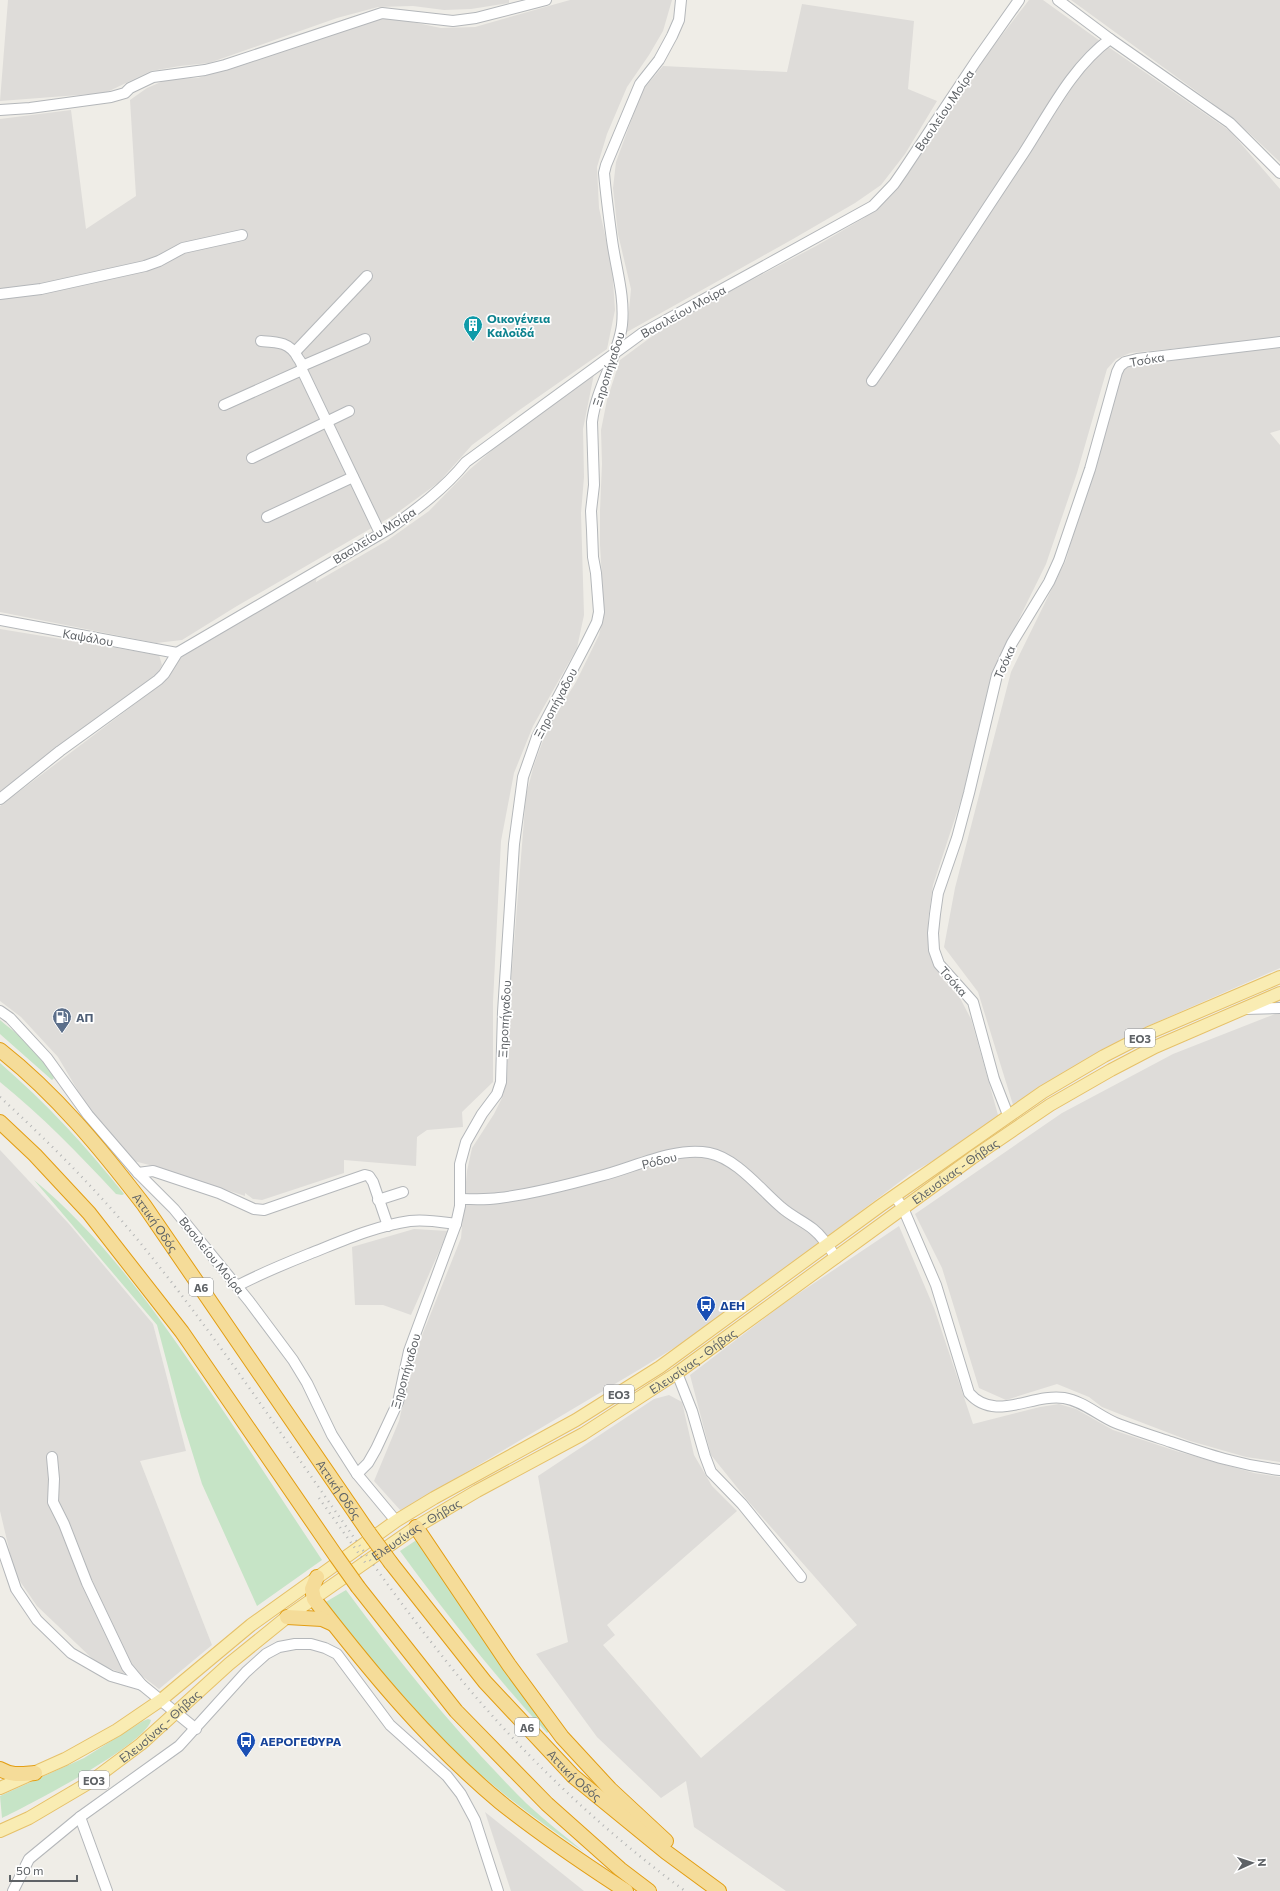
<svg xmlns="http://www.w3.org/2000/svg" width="1280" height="1891" font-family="Commissioner,sans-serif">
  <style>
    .industrial { fill: #dedcd9 }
    .green { fill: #c6e4c6 }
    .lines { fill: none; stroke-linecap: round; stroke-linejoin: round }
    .minor-casing { stroke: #b4b7ba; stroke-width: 12 }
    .major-casing { stroke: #e6c169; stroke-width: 14 }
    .highway-casing { stroke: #e39e13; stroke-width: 16 }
    .minor { stroke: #fff; stroke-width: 10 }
    .major { stroke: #f9ecb3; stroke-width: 12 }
    .highway { stroke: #f5dc99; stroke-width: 14 }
    .rail { stroke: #b5b6b6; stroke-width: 2.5; stroke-dasharray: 1 5; stroke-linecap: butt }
    .highway-bridge-casing { stroke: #e39e13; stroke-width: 16; stroke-linecap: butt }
    .highway-bridge { stroke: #f5dc99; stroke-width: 14 }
    .labels { text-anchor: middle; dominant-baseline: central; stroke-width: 3.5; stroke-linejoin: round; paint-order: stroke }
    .shield { fill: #fff; stroke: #8e9194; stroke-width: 1 }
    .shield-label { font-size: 11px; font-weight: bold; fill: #5e6266 }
    .street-label { font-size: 12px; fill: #5e6266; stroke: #fff }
    .culture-label { font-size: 12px; font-weight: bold; fill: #0d838f; stroke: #fff; text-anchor: start }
    .service-label { font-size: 12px; font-weight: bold; fill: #4e5e75; stroke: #fff; text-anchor: start }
    .transit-label { font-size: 12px; font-weight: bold; fill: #164399; stroke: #fff; text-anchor: start }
  </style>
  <rect width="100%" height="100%" fill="#efede7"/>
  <!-- industrial -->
  <g class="industrial">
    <polygon points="8,0 509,0 509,3 471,9 444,10 413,6 378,7 337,18 209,63 180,66 151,71 105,93 0,101"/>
    <polygon points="570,0 672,0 663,31 649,55 627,87 607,134 597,167 599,208 612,266 615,310 607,349 518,411 472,445 438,483 394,515 237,606 182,640 156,643 0,612 0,119 71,110 86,229 136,196 130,100 147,88 168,79 198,78 383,16 441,28 475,27"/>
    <polygon points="1029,0 1043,0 1107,46 1230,131 1280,189 1280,338 1130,353 1116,359 1107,369 1077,473 1046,564 991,676 963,794 933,885 928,920 930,950 940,976 960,998 971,1019 1000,1122 910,1174 836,1230 795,1273 640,1369 401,1511 374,1481 399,1421 415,1353 461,1238 467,1171 472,1148 494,1114 503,1096 507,1078 510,994 526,795 534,765 548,727 576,682 599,635 604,613 600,545 600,510 602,464 601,430 607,400 620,360 670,323 816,246 864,218 898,187 975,70"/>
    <polygon points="1071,0 1280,0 1280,162 1248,132 1211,102"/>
    <polygon points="802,4 914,21 908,89 937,101 905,154 881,185 855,203 793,239 627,332 631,289 618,234 613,188 616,162 642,91 663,66 787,72"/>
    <polygon points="1280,347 1280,430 1270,433 1280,445 1280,968 1132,1033 1014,1108 978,992 944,947 955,888 1011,672 1066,560 1121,372 1129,366"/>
    <polygon points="594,374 583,429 584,477 581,513 584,615 577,648 533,726 514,773 501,841 493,1002 493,1082 462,1112 463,1127 427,1130 417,1137 416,1166 344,1160 344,1173 262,1200 253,1199 245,1193 245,1196 161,1168 134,1161 97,1118 81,1096 58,1057 21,1017 0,1001 0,806 164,682 179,659 215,635 317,573 316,582 388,540 429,511 469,470 503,441"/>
    <polygon points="0,629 159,655 162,665 156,677 0,794"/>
    <polygon points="1280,1012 1280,1462 1246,1457 1190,1441 1122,1415 1102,1407 1089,1397 1057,1384 1006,1400 979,1388 942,1268 915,1214 1062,1113 1173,1054"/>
    <polygon points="0,1150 69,1224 153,1324 186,1451 140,1461 212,1645 159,1689 137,1672 122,1673 98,1664 37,1606 15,1574 0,1511"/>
    <polygon points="899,1226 934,1308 973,1424 1040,1407 1059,1404 1076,1409 1113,1430 1176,1451 1254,1473 1280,1477 1280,1891 786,1891 694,1827 686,1781 661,1798 597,1737 536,1654 568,1642 538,1476 654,1399 669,1395 682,1402 694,1455 712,1486 737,1511 607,1625 615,1635 603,1645 701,1758 857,1625 748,1501 711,1455 690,1375 783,1304"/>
    <polygon points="414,1229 448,1231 411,1315 383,1305 355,1305 352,1247"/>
    <polygon points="485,1812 584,1891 511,1891"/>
  </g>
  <!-- green -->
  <g class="green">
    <path d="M0,1020C18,1035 46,1056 54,1078L52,1080L0,1034Z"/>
    <path d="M0,1063C46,1103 86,1146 124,1194L122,1195L116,1194C79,1154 42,1116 0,1082Z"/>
    <path d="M34,1180C99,1234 149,1302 196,1371C239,1433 280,1497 322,1560L257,1606L202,1484L181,1416L157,1325Z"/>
    <path d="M418,1539L551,1730L547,1733C494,1675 446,1614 400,1551Z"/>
    <path d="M346,1590C401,1665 460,1737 526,1803C544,1820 565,1836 584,1852C535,1819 488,1785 446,1742C403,1698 364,1650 324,1603Z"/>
    <path d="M148,1719L151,1720C147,1744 27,1806 2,1818L0,1796L84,1758L143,1721Z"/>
  </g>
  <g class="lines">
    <defs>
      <g id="minor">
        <polyline points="1058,0 1110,39 1230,123 1280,173"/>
        <polyline points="0,110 30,108 111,97 125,93 130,88 153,77 205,70 225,65 382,13 453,21 476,18 546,0"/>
        <polyline points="0,294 41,289 145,266 159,261 183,248 242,235"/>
        <path d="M261,341C277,342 290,342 298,358C301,362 303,365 302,370L380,533"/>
        <polyline points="295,352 367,276"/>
        <polyline points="302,366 365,339"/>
        <path d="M872,381C924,306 972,230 1023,154C1049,114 1071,68 1110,39"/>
        <polyline points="224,405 302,370"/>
        <polyline points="252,458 349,411"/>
        <polyline points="267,517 353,477"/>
        <polyline points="0,620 177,653"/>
        <path d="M0,799L60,751L158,680L164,674L177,653L389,529C417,509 444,489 466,462L641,334L873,206L894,184L903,171L976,61L1019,0"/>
        <polyline points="1245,1009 1280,1008"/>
        <polyline points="0,1011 10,1018 47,1058 88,1115 138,1173 174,1209 249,1301 293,1360 307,1383 332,1435 357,1474 396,1521"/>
        <polyline points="1008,1115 994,1079 973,1002 939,964 934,950 933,933 935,914 938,893 957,838 969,793 997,675 1012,643 1049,582 1059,560 1090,469 1117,372 1120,366 1125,362 1137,359 1280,342"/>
        <polyline points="138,1173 153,1171 219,1193 254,1209 264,1210 365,1175 369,1176 373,1182 388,1226"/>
        <path d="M895,1196L903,1208L936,1285L969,1393C995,1423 1032,1393 1064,1398C1083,1401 1099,1416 1116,1423C1134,1430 1153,1436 1171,1442C1209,1455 1240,1465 1280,1470"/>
        <path d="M460,1199C473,1199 486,1200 499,1198C533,1194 567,1185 600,1176C633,1168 675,1146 709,1153C736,1158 761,1190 781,1207C791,1216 803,1221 813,1229C823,1237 830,1248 836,1258"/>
        <polyline points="378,1200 403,1192"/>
        <path d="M237,1286C260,1274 284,1264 309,1254C342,1241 375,1226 410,1221C426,1219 441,1222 456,1224"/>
        <polyline points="677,1373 692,1411 705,1456 711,1472 742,1504 801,1577"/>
        <polyline points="52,1457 54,1479 53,1502 64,1524 87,1583 127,1667 142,1685 196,1729"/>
        <path d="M357,1474L368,1463L376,1449L398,1402L409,1351L456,1224L460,1206V1164L466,1142L482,1114L497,1094L501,1082L503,1012L514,844L523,777L537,737L587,642L597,622L599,612L596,573L593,557L592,530L591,511L594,485L592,422C596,388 618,357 622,325C625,296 616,269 612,240C609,218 606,195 604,173L606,165L640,84L659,60L672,36L679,20L681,0"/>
        <polyline points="0,1542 16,1589 37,1620 71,1653 111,1676 142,1685"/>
        <polyline points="80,1817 107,1891"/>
        <polyline points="13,1891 29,1859 80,1817 179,1746 246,1672 266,1654 279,1647 295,1644 311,1644 325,1648 337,1654 390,1725 447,1776 461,1794 475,1820 498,1891"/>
      </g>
      <g id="major">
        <polyline points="0,1788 65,1759 117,1730 161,1700 251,1625 396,1521 434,1498 576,1420 660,1367 880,1206 1043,1092 1104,1056 1149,1033 1280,977"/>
        <path id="s1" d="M0,1831L29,1818L90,1782L141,1744L229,1664L287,1617L416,1527L477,1491L583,1434L677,1373L972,1158L1050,1105L1111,1070L1155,1047L1280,993"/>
      </g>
      <g id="highway">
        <path id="s2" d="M0,1050C56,1094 101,1149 144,1205L369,1533"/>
        <polyline points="0,1122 35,1155 89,1213 182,1332 336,1556"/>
        <polyline points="416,1527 509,1665 562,1737 610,1789 666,1841"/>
        <path id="s3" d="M391,1563L485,1682L573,1776L666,1852L719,1891"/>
        <path d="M317,1577L312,1589L314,1599C370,1671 429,1743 500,1802C540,1834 583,1863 626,1891"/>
        <polyline points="358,1587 456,1711 547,1804 620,1869 649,1891"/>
        <polyline points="287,1617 322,1619 333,1624"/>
        <path d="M0,1769C12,1776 21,1774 35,1773"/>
      </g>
    </defs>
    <!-- minor casing -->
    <use href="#minor" class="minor-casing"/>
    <!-- major casing -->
    <use href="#major" class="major-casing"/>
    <!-- highway casing -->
    <use href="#highway" class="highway-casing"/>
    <!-- minor -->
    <use href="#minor" class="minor"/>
    <!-- major -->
    <use href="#major" class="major"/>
    <!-- highway -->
    <use href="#highway" class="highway"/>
    <!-- rail -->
    <g class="rail">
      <path d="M0,1097C52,1145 102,1195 146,1250C257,1387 347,1540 459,1677C525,1757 602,1830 685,1891"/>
      <polyline points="319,1498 367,1565"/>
    </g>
    <defs>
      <g id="highway-bridge">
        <polyline points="369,1533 391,1563"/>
        <polyline points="336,1556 358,1587"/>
      </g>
    </defs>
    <!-- highway-bridge casing -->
    <use href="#highway-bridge" class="highway-bridge-casing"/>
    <!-- highway-bridge -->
    <use href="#highway-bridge" class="highway-bridge"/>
  </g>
  <!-- icons -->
  <defs>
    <symbol id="building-pin" viewBox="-11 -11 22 30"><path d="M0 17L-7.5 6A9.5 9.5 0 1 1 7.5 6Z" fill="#0f9aa8" stroke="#fff"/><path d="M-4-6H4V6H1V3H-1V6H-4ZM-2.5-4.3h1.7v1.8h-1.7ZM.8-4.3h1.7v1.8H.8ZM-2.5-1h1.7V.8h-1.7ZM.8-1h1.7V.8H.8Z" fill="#fff"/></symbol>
    <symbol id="fuel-pin" viewBox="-11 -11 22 30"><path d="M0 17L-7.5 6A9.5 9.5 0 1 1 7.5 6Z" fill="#5c6f8a" stroke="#fff"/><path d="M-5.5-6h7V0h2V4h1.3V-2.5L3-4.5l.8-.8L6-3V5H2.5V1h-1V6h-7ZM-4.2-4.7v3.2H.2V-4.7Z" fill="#fff"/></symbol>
    <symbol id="bus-pin" viewBox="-11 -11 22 30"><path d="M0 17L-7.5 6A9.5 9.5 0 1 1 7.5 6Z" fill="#1a4fb4" stroke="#fff"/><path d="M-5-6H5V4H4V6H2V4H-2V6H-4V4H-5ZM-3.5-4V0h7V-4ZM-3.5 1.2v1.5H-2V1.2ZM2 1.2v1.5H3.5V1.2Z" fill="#fff"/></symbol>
  </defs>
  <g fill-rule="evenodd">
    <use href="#building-pin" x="462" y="314" width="22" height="30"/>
    <use href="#fuel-pin" x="51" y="1006" width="22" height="30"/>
    <use href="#bus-pin" x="695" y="1294" width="22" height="30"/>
    <use href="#bus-pin" x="235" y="1730" width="22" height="30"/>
  </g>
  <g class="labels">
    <!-- shield labels -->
    <g class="shield">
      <rect x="1125" y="1029" width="30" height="18" rx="3"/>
      <rect x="189" y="1278" width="24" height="18" rx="3"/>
      <rect x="604" y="1385" width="30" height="18" rx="3"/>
      <rect x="515" y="1718" width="24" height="18" rx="3"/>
      <rect x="79" y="1771" width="30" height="18" rx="3"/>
    </g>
    <g class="shield-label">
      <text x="1140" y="1038">ΕΟ3</text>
      <text x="201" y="1287">Α6</text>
      <text x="619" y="1394">ΕΟ3</text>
      <text x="527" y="1727">Α6</text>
      <text x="94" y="1780">ΕΟ3</text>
    </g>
    <!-- street labels -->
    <g class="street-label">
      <text transform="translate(944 110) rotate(-56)">Βασιλείου Μοίρα</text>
      <text transform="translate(683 311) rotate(-29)">Βασιλείου Μοίρα</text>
      <text transform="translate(1147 359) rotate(-10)">Τσόκα</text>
      <text transform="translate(608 369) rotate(-72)">Ξηροπήγαδου</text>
      <text transform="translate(374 535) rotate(-32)">Βασιλείου Μοίρα</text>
      <text transform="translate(88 637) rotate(10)">Καψάλου</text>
      <text transform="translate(1004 662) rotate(-66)">Τσόκα</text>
      <text transform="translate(555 703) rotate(-62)">Ξηροπήγαδου</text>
      <text transform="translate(954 981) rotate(48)">Τσόκα</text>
      <text transform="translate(504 1019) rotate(-87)">Ξηροπήγαδου</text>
      <text transform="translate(659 1160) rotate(-14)">Ρόδου</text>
      <text stroke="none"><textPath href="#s1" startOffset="1164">Ελευσίνας - Θήβας</textPath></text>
      <text stroke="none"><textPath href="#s2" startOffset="233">Αττική Οδός</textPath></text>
      <text transform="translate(212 1255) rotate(51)">Βασιλείου Μοίρα</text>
      <text stroke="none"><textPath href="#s1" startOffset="840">Ελευσίνας - Θήβας</textPath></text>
      <text transform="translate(405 1371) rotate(-74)">Ξηροπήγαδου</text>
      <text stroke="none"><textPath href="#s2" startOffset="557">Αττική Οδός</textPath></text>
      <text stroke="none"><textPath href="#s1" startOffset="516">Ελευσίνας - Θήβας</textPath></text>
      <text stroke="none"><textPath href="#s1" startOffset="192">Ελευσίνας - Θήβας</textPath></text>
      <text stroke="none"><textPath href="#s3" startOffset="281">Αττική Οδός</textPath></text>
    </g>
    <!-- culture labels -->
    <g class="culture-label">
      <text x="487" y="318">Οικογένεια<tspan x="487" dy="14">Καλοϊδά</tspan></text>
    </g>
    <!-- service labels -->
    <g class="service-label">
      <text x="76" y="1017">ΑΠ</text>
    </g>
    <!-- transit labels -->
    <g class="transit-label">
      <text x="720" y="1305">ΔΕΗ</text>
      <text x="260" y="1741">ΑΕΡΟΓΕΦΥΡΑ</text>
    </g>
  </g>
  <!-- north arrow -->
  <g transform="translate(1252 1863) rotate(87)" stroke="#ffffff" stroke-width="3" paint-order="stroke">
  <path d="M0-3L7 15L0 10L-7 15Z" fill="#5e6266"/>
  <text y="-6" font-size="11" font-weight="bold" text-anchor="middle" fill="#5e6266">N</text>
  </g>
  <!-- scale -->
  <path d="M10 1875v6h67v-6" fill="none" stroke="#5e6266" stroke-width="2"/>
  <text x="16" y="1875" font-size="12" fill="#5e6266" stroke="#ffffff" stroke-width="3" paint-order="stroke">50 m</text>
</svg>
